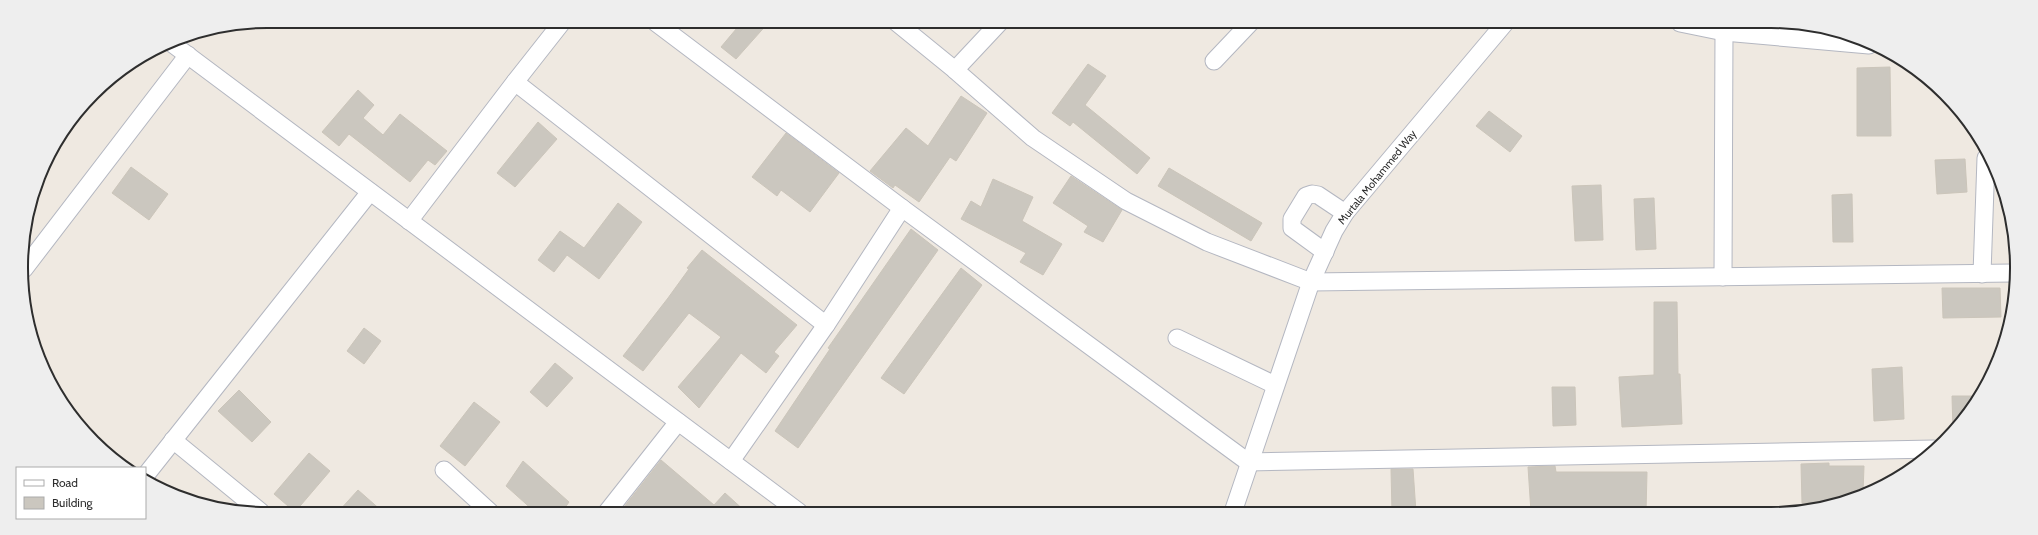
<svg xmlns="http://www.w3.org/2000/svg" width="2038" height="535" font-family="Cabin,sans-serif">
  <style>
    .building { fill: #cbc7bf; stroke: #cbc5ba }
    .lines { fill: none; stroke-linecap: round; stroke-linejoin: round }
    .minor-casing { stroke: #b4b7c1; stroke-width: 19 }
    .minor { stroke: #fff; stroke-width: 17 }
    .labels { text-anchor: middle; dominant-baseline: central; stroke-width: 3.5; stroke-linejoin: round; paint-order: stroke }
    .street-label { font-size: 11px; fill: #2e2e2e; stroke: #fff }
    .rim { fill: none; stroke: #2e2e2e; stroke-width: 2 }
  </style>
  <rect width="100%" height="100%" fill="#efe9e1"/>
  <!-- building -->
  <g class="building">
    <polygon points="742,22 769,22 736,59 721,47"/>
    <polygon points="1088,64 1106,76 1085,105 1150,158 1137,174 1073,122 1070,126 1052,113"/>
    <polygon points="1890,67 1891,136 1857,136 1857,68"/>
    <polygon points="358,90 374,105 363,118 383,135 400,114 447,151 435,165 428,160 410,182 349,134 339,146 322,132"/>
    <polygon points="961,96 987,113 956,161 950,157 919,202 895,185 893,188 870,171 906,128 928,146"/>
    <polygon points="1489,111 1522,136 1510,152 1476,126"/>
    <polygon points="538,122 557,139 515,187 497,173"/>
    <polygon points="786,133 839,173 810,212 781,190 777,196 752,177"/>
    <polygon points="1965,159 1967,192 1937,194 1935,160"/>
    <polygon points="131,167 168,194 149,220 112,193"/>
    <polygon points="1169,168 1262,223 1251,241 1158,186"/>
    <polygon points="1071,176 1122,210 1103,242 1084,232 1088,226 1053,203"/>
    <polygon points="993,179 1033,197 1022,221 1062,244 1043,275 1020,262 1026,253 961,219 971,201 981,207"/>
    <polygon points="1601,185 1603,240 1575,241 1572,186"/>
    <polygon points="1852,194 1853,242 1833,242 1832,195"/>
    <polygon points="1654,198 1656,249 1636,250 1634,199"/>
    <polygon points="618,203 642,222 599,279 567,255 554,272 538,260 560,231 584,248"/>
    <polygon points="911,229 938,250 798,448 775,431 830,349 828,348"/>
    <polygon points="702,250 797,325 774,352 779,356 766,373 741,353 699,408 678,387 721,337 689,313 643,371 623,356 668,298 689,269 687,268"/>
    <polygon points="961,268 982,285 904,394 881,378"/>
    <polygon points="1942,288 2000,288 2001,317 1943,318"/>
    <polygon points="1654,302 1677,302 1678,374 1680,374 1682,424 1622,427 1619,377 1654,375"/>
    <polygon points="364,328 381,341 364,364 347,351"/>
    <polygon points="555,363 573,378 547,407 530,392"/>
    <polygon points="1902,367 1904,419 1874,421 1872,369"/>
    <polygon points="1552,387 1575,387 1576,425 1553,426"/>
    <polygon points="239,390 271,422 252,442 218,411"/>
    <polygon points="1952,396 1978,396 1953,431"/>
    <polygon points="474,402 500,422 465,466 440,446"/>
    <polygon points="309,453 330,471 295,512 274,494"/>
    <polygon points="661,460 714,505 725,493 746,512 620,512"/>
    <polygon points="523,461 569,502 562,512 535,512 506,486"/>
    <polygon points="1829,463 1829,466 1864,466 1863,493 1834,502 1802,503 1801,464"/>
    <polygon points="1555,466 1556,472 1647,472 1646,512 1531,512 1528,467"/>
    <polygon points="1391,469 1413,469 1416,512 1392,512"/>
    <polygon points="358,490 383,512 338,512"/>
  </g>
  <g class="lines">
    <defs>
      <g id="minor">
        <polyline points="655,22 902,208 1248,462 1934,449"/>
        <polyline points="896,22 955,70 1033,138 1126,201 1207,242 1311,282 2013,273"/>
        <polyline points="1680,23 1724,32 1869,45"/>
        <polyline points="170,42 799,512"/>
        <polyline points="1214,61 1251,22"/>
        <polyline points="955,70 1000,22"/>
        <polyline points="515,82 826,325"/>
        <polyline points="409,221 515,82 563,21"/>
        <polyline points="1325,252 1292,228 1292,219 1306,196 1312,194 1318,195 1345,213"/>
        <polyline points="24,269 188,55"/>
        <polyline points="1982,274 1986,158"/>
        <polyline points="1723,277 1724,32"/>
        <polyline points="1177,338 1275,385"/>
        <polyline points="173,440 261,512"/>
        <polyline points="731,461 826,325 902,208"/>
        <polyline points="444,470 490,512"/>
        <polyline points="145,476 370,192"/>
        <polyline points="607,512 678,422"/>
        <polyline points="1233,512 1311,282 1334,231 1345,213 1505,23"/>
      </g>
    </defs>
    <!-- minor casing -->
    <use href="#minor" class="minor-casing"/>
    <!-- minor -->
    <use href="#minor" class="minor"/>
  </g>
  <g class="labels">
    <!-- street labels -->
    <g class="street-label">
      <text transform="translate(1377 177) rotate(-51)">Murtala Mohammed Way</text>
    </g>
  </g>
  <!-- crop -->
  <path d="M0 0H2038V535H0ZM267 28H1771A239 239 0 0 1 2010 267V268A239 239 0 0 1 1771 507H267A239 239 0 0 1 28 268V267A239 239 0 0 1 267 28Z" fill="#eee" fill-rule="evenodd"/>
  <path class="rim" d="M267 28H1771A239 239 0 0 1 2010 267V268A239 239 0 0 1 1771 507H267A239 239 0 0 1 28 268V267A239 239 0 0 1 267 28Z"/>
  <!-- legend -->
  <rect x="16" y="467" width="130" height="52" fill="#ffffff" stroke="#ababab"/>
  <rect x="24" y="480" width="20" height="6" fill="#ffffff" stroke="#ababab"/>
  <text x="52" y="487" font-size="12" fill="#2e2e2e">Road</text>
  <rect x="24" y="497" width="20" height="12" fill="#cbc7bf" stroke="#ababab"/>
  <text x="52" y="507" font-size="12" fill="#2e2e2e">Building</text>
</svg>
